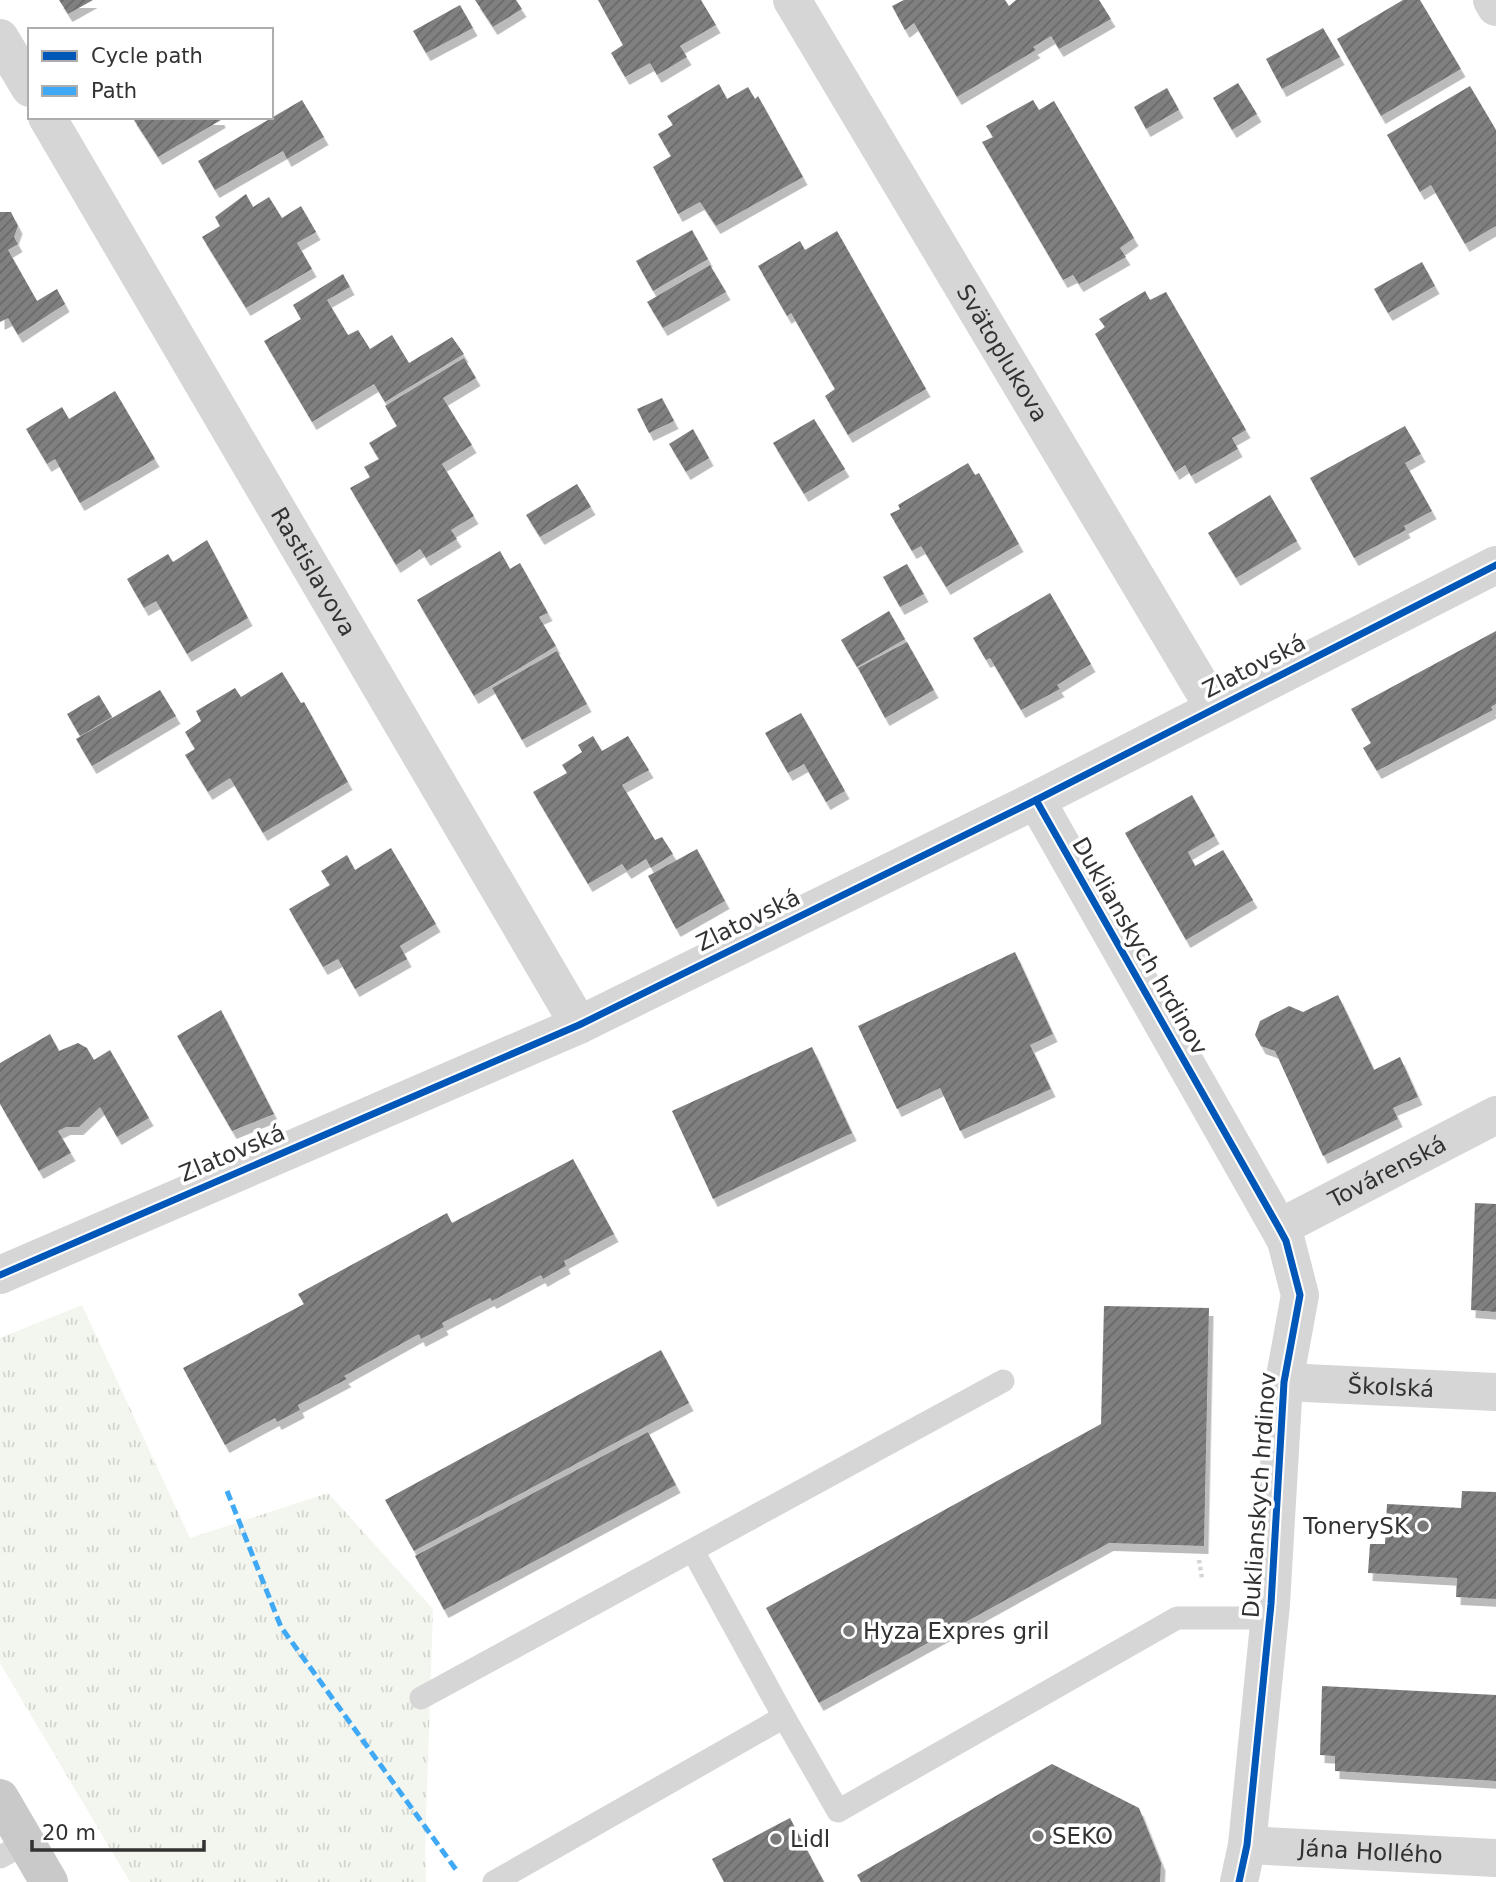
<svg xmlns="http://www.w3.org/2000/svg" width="1496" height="1882" font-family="'DejaVu Sans',sans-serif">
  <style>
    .grass { fill: url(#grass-tufts) }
    .building { fill: url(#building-hatch); filter: url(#shadow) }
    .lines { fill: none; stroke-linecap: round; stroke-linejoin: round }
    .path { stroke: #d6d6d6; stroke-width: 4.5; stroke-dasharray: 3.5 3.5; stroke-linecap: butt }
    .lane { stroke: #d6d6d6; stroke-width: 23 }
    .street { stroke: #d6d6d6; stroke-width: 38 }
    .primary { stroke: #c9c9c9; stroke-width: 38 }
    .quiet { stroke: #3fa9f5; stroke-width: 5; stroke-dasharray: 10 5; stroke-linecap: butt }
    .cycleway-casing { stroke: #fff; stroke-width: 11 }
    .cycleway { stroke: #0057b8; stroke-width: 7 }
    .poi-dot { fill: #7a7a7a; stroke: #fff; stroke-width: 2.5 }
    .labels { text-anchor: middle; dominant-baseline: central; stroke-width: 7; stroke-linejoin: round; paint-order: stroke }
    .street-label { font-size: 23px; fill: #323232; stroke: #fff }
    .poi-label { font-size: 23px; fill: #323232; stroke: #fff; text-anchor: start }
  </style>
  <defs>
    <pattern id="grass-tufts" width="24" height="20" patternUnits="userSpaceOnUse" patternTransform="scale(1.75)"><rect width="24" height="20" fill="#f3f6ee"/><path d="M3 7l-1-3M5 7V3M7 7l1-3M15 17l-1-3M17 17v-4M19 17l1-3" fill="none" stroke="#d1d3cd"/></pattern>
    <pattern id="building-hatch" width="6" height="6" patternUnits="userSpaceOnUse" patternTransform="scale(1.75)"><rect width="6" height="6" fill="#808080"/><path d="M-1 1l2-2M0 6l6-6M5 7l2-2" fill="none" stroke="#696969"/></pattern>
    <filter id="shadow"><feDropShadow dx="4.5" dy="8" stdDeviation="0" flood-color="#0004"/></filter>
  </defs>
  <rect width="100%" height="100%" fill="#fff"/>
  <!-- grass -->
  <polygon class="grass" points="82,1305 190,1538 328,1493 433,1609 425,1851 426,1882 130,1882 0,1663 0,1338"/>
  <!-- building -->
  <g class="building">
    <polygon points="59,0 93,0 68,14"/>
    <polygon points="475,0 516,0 522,9 493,27"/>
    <polygon points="598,0 701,0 716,25 680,46 687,57 657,75 650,63 625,77 611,53 623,45"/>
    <polygon points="904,0 1005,0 1009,6 1016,0 1099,0 1111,19 1059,49 1051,36 1033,47 1036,50 957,97 914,23 905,30 892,6"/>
    <polygon points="1403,0 1420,0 1461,69 1381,116 1337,39"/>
    <polygon points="460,5 473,28 426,53 413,31"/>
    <polygon points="1323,28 1340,57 1282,89 1266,59"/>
    <polygon points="1238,83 1257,114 1232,130 1213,98"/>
    <polygon points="719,84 727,99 748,87 755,99 758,96 803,177 716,226 700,202 678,214 653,167 671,156 658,134 673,125 667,116"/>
    <polygon points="1470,86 1496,130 1496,226 1465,244 1431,185 1420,192 1387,135"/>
    <polygon points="1167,88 1179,110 1146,129 1134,107"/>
    <polygon points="302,100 324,137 287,159 283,151 215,190 198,161"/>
    <polygon points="1033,100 1039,110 1054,101 1134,238 1120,248 1126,257 1079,284 1073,275 1063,280 982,142 993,137 986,126"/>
    <polygon points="132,117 220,117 221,120 158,157"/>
    <polygon points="246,194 253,207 269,197 282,218 301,206 316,232 297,243 312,269 246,308 202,237 220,226 215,217"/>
    <polygon points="0,212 11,212 18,226 14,237 18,244 8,250 37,301 57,289 65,304 18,335 8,318 0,322"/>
    <polygon points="692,230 708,259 653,291 636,261"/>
    <polygon points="837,231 926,389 848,435 825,396 835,389 791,313 787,316 758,266 800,241 805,250"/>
    <polygon points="1422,262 1435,286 1388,313 1374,289"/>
    <polygon points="710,265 726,292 663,328 647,302"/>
    <polygon points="343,274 350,287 327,300 348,335 358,330 370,349 392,335 409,363 452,337 464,354 385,402 374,384 312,422 264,341 301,319 293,305"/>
    <polygon points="1145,291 1150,300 1166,292 1246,430 1232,438 1238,449 1191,476 1185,465 1175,472 1095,334 1105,327 1099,319"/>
    <polygon points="464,358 476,378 443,398 472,445 442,464 474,516 451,530 457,539 426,558 420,549 396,565 350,488 370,477 364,467 379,459 369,443 397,426 385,406"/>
    <polygon points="115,391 155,459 80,503 55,459 47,464 26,429 62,407 69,419"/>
    <polygon points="662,398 674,421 649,433 637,409"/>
    <polygon points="814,419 845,469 804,494 773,443"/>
    <polygon points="1405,426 1421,454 1405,463 1432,511 1404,526 1406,530 1354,558 1310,478"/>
    <polygon points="693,429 709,458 686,472 669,444"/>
    <polygon points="968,463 975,475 979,473 1019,544 946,587 921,546 912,551 890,514 900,509 898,505"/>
    <polygon points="577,484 591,507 540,537 526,515"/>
    <polygon points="1270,495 1297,541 1236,578 1208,533"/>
    <polygon points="207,540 248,618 187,654 156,601 144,608 127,579 168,554 173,562"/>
    <polygon points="500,551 510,569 520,563 548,613 539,617 556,646 474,696 417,600"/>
    <polygon points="907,564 924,594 900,607 883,577"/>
    <polygon points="1050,593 1091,664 1057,685 1060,689 1021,710 990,658 986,660 973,638"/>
    <polygon points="889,611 905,639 857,667 841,640"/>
    <polygon points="1496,631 1496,704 1491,707 1493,710 1377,771 1363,748 1371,743 1351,709"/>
    <polygon points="907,642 934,690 885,718 858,668"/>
    <polygon points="557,651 587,704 522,740 492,688"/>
    <polygon points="282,672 301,703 304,702 348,782 263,833 230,778 208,792 185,755 195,749 185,732 201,721 196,711 235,688 241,697"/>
    <polygon points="160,690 176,716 92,766 76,739"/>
    <polygon points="99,695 112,717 80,736 67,714"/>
    <polygon points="801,713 845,791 826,802 804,764 788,773 765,733"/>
    <polygon points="593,736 602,751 628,736 649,770 622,785 655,840 662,837 673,854 651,868 646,859 627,871 622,864 588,884 533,792 567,773 562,765 582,752 578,745"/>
    <polygon points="1192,795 1215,836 1188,852 1195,866 1223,850 1253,900 1186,940 1125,833"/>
    <polygon points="391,848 436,924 400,946 407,959 355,989 338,959 323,967 289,909 330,885 321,871 347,855 355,870"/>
    <polygon points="697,849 725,901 676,929 648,876"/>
    <polygon points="1015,952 1053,1034 1030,1045 1051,1089 960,1131 940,1088 897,1109 858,1026"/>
    <polygon points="1338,995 1374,1070 1400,1057 1418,1097 1393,1108 1398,1119 1323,1156 1275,1051 1261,1046 1255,1035 1260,1021 1289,1006 1303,1012"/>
    <polygon points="221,1010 274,1114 232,1131 177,1036"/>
    <polygon points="50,1034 59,1051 78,1043 87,1048 94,1060 110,1050 149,1118 117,1137 100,1107 79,1127 66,1127 58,1131 71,1153 39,1171 0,1104 0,1063"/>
    <polygon points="812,1047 852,1133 713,1199 672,1111"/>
    <polygon points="573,1159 614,1234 564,1261 566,1266 555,1272 543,1279 541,1275 492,1301 490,1298 442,1323 444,1327 421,1339 419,1334 344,1376 347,1379 298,1405 300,1410 277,1422 275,1418 225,1445 183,1368 304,1304 298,1294 447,1213 452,1223"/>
    <polygon points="1475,1203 1496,1204 1496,1312 1471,1310"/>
    <polygon points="1104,1306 1209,1308 1204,1546 1109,1543 819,1703 766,1608 1101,1424"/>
    <polygon points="661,1350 689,1403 414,1551 385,1500"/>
    <polygon points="648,1432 676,1485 444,1610 415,1556"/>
    <polygon points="1462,1491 1496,1492 1496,1599 1456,1597 1457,1578 1368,1573 1370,1544 1385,1544 1387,1504 1461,1508"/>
    <polygon points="1322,1686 1496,1695 1496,1781 1335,1771 1335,1756 1320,1755"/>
    <polygon points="1052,1764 1139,1808 1161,1863 1160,1882 861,1882 857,1875"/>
    <polygon points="790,1818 824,1882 724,1882 712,1859"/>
  </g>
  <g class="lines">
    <!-- path -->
    <polyline class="path" points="1199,1560 1202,1578"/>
    <!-- lane -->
    <g class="lane">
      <polyline points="693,1551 784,1717"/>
      <polyline points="421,1698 1003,1381"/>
      <polyline points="0,1857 26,1843"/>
      <polyline points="494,1882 784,1717 838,1811 1177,1618 1270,1618"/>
    </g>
    <!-- street -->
    <g class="street">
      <path id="s1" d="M792,0L1214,708"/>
      <polyline points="1492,0 1496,7"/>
      <polyline points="0,38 30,88"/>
      <path id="s2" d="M47,117L579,1025"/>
      <polyline points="1036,800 1279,1228 1286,1241 1300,1295 1284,1382 1271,1604 1247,1845 1239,1882"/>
      <path id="s3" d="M1279,1228L1496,1115"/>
      <polyline points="0,1275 579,1025 1036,800 1496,565"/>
      <path id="s4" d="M1284,1382L1496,1392"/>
      <path id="s5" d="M1247,1845L1496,1858"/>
    </g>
    <!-- primary -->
    <polyline class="primary" points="0,1798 49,1882"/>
    <!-- quiet -->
    <polyline class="quiet" points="227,1491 281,1627 457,1871"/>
    <defs>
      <g id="cycleway">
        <polyline points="1036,800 1279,1228 1286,1241 1300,1295 1284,1382 1271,1604 1247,1845 1239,1882"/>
        <polyline points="0,1275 579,1025 1036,800 1496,565"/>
      </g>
    </defs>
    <!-- cycleway casing -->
    <use href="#cycleway" class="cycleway-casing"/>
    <!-- cycleway -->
    <use href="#cycleway" class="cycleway"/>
  </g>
  <!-- markers -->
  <g class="poi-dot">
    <circle cx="1423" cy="1526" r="7"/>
    <circle cx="849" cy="1631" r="7"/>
    <circle cx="1038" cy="1836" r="7"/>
    <circle cx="776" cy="1839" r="7"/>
  </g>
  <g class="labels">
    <!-- street labels -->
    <g class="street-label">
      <text stroke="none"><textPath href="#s1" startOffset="411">Svätoplukova</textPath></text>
      <text stroke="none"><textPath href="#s2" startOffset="527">Rastislavova</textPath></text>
      <text transform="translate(1254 666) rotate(-27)">Zlatovská</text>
      <text transform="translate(748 920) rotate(-26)">Zlatovská</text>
      <text transform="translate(1140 946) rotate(60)">Duklianskych hrdinov</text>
      <text transform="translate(232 1153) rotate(-23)">Zlatovská</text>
      <text stroke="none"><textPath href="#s3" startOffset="122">Továrenská</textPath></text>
      <text stroke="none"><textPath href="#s4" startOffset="107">Školská</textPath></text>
      <text transform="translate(1259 1495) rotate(-86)">Duklianskych hrdinov</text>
      <text stroke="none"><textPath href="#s5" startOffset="124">Jána Hollého</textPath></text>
    </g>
    <!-- poi labels -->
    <g class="poi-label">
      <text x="1409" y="1526" text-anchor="end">TonerySK</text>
      <text x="863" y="1631">Hyza Expres gril</text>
      <text x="1052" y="1836">SEKO</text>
      <text x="790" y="1839">Lidl</text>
    </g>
  </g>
  <!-- legend -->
  <rect x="28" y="28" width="245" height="91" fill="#ffffff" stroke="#adadad" stroke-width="2"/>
  <rect x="42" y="51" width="35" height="10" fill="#0057b8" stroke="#adadad" stroke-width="2"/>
  <text x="91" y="63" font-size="21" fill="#323232">Cycle path</text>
  <rect x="42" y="86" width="35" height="10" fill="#3fa9f5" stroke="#adadad" stroke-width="2"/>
  <text x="91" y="98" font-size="21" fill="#323232">Path</text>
  <!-- scale -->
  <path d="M32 1840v10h172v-10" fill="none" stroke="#323232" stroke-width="3.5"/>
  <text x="42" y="1840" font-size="21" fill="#323232" stroke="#ffffff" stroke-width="5" paint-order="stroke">20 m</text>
</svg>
